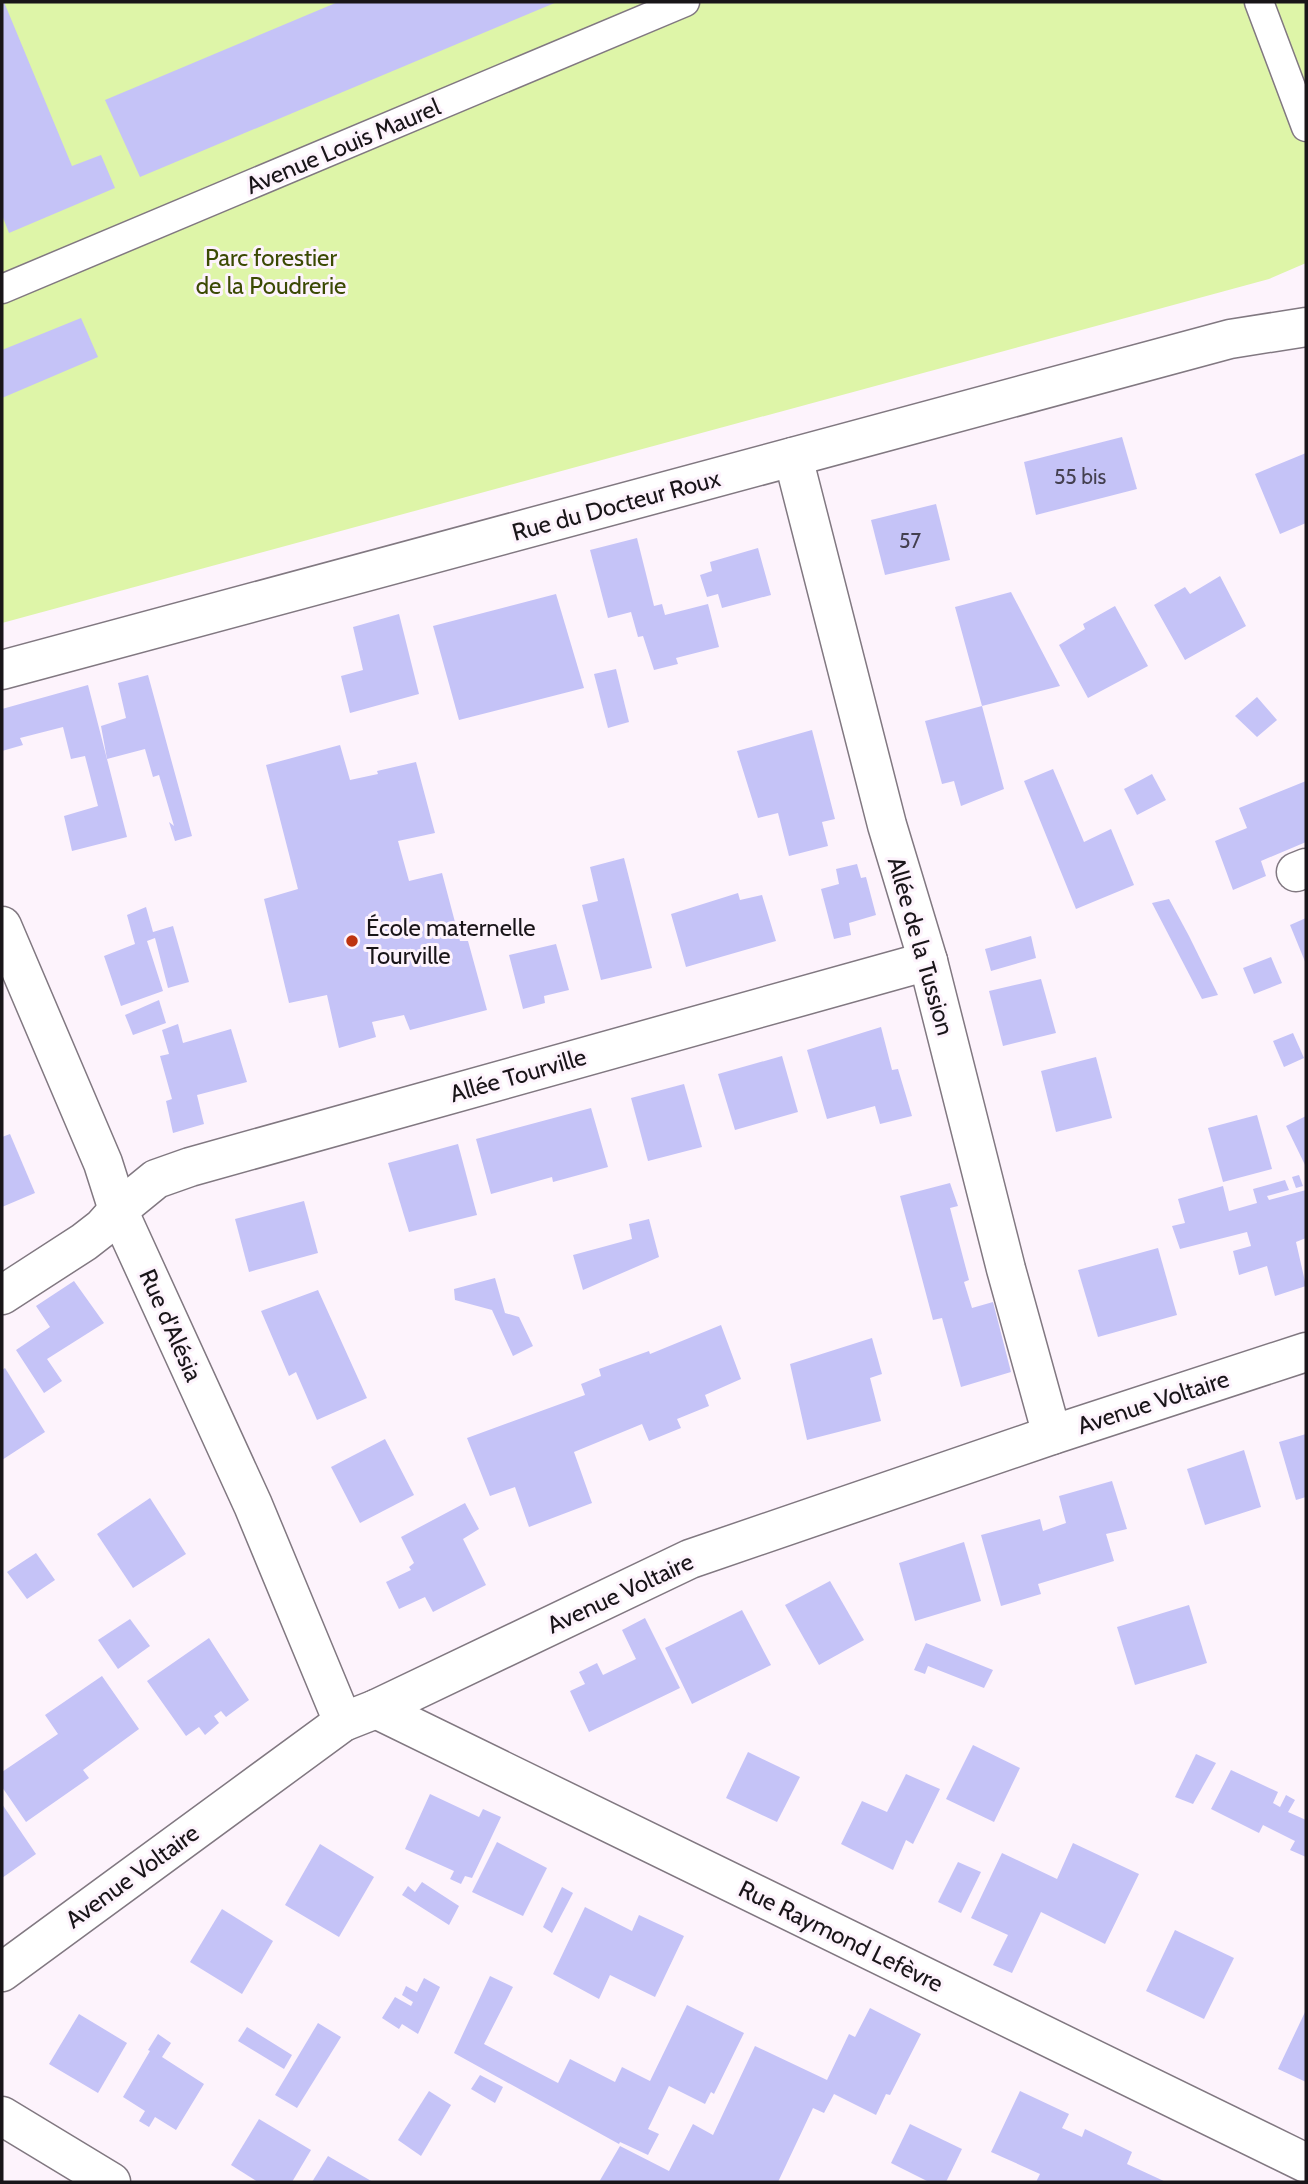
<svg xmlns="http://www.w3.org/2000/svg" width="1308" height="2184" font-family="Cabin,sans-serif">
  <style>
    .green { fill: #def5a8 }
    .building { fill: #c5c3f7 }
    .lines { fill: none; stroke-linecap: round; stroke-linejoin: round }
    .service-casing { stroke: #817881; stroke-width: 31 }
    .minor-casing { stroke: #817881; stroke-width: 41 }
    .tertiary-casing { stroke: #817881; stroke-width: 41 }
    .secondary-casing { stroke: #817881; stroke-width: 41 }
    .service { stroke: #fff; stroke-width: 28 }
    .minor { stroke: #fff; stroke-width: 38 }
    .tertiary { stroke: #fff; stroke-width: 38 }
    .secondary { stroke: #fff; stroke-width: 38 }
    .poi-dot { fill: #bd330f; stroke: #fdf3fc; stroke-width: 2.5 }
    .labels { text-anchor: middle; dominant-baseline: central; stroke-width: 6; stroke-linejoin: round; paint-order: stroke }
    .number-label { font-size: 21px; fill: #444050 }
    .street-label { font-size: 24px; fill: #191519; stroke: #fdf3fc }
    .park-label { font-size: 24px; fill: #3b4a03; stroke: #fdf3fc }
    .poi-label { font-size: 24px; fill: #191519; stroke: #fdf3fc; text-anchor: start }
  </style>
  <rect width="100%" height="100%" fill="#fdf3fc"/>
  <!-- green -->
  <polygon class="green" points="2,2 1306,2 1306,263 1269,279 2,623"/>
  <!-- building -->
  <g class="building">
    <polygon points="2,2 4,2 72,166 101,155 115,188 9,233 2,215"/>
    <polygon points="338,2 557,2 140,177 105,100"/>
    <polygon points="81,318 98,357 2,398 2,350"/>
    <polygon points="1122,437 1137,489 1036,515 1024,462"/>
    <polygon points="1306,453 1306,523 1280,534 1255,474"/>
    <polygon points="936,504 950,560 885,575 871,520"/>
    <polygon points="637,538 654,606 662,604 665,615 708,604 719,647 676,658 678,664 654,670 643,636 638,637 631,612 608,618 590,550"/>
    <polygon points="758,548 771,595 722,608 718,594 707,597 700,575 712,571 710,562"/>
    <polygon points="1220,576 1246,626 1185,660 1154,605 1185,587 1190,594"/>
    <polygon points="1011,592 1060,686 982,706 955,607"/>
    <polygon points="556,594 584,688 459,720 433,626"/>
    <polygon points="1115,606 1148,666 1088,698 1059,645 1085,629 1083,624"/>
    <polygon points="399,614 419,694 350,713 341,676 363,670 353,627"/>
    <polygon points="616,669 629,722 608,728 594,674"/>
    <polygon points="148,675 192,836 175,841 169,822 174,826 159,775 153,777 145,749 107,759 101,726 126,718 118,683"/>
    <polygon points="88,685 127,837 72,851 64,816 98,806 85,756 71,759 63,727 20,738 23,745 2,751 2,709"/>
    <polygon points="1257,697 1277,720 1257,737 1235,716"/>
    <polygon points="982,706 1004,789 961,806 954,781 942,784 925,721"/>
    <polygon points="812,730 835,819 822,822 828,846 789,856 778,813 758,818 737,751"/>
    <polygon points="340,745 350,780 378,774 377,771 416,762 435,833 398,841 409,881 442,873 460,941 468,941 487,1010 410,1030 404,1015 372,1022 376,1037 339,1048 327,995 289,1003 264,899 298,889 266,765"/>
    <polygon points="1053,769 1084,842 1111,829 1134,885 1076,909 1024,781"/>
    <polygon points="1152,774 1166,800 1137,815 1124,789"/>
    <polygon points="1306,781 1306,842 1261,861 1266,876 1233,890 1215,841 1247,828 1239,808"/>
    <polygon points="624,858 652,968 601,980 582,905 598,901 590,867"/>
    <polygon points="857,864 861,878 866,877 876,915 849,923 851,935 834,939 821,889 839,884 836,869"/>
    <polygon points="738,893 740,900 762,895 776,941 686,967 671,914"/>
    <polygon points="1169,899 1189,936 1218,995 1202,999 1152,903"/>
    <polygon points="146,907 153,932 173,926 189,982 168,988 155,938 147,941 163,991 121,1006 104,956 135,944 127,915"/>
    <polygon points="1306,918 1306,964 1290,925"/>
    <polygon points="1031,936 1036,958 991,971 985,949"/>
    <polygon points="556,944 569,990 544,996 545,1003 523,1009 509,955"/>
    <polygon points="1271,957 1282,983 1254,994 1243,968"/>
    <polygon points="1041,979 1056,1033 1003,1046 989,991"/>
    <polygon points="159,1000 166,1023 133,1035 125,1015"/>
    <polygon points="178,1024 183,1043 231,1029 247,1082 197,1095 204,1124 173,1133 166,1101 172,1099 160,1056 169,1054 162,1030"/>
    <polygon points="881,1027 892,1070 898,1069 912,1116 880,1124 875,1106 827,1119 807,1050"/>
    <polygon points="1293,1033 1304,1058 1284,1067 1273,1041"/>
    <polygon points="782,1056 798,1112 735,1130 718,1074"/>
    <polygon points="1096,1057 1112,1118 1056,1132 1041,1071"/>
    <polygon points="684,1084 702,1147 648,1161 631,1098"/>
    <polygon points="591,1108 608,1167 553,1182 552,1177 491,1194 476,1139"/>
    <polygon points="1257,1115 1272,1169 1223,1182 1208,1128"/>
    <polygon points="1306,1116 1306,1167 1286,1126"/>
    <polygon points="10,1134 35,1193 2,1207 2,1137"/>
    <polygon points="458,1144 477,1215 409,1232 388,1163"/>
    <polygon points="1299,1175 1303,1186 1296,1188 1292,1177"/>
    <polygon points="1285,1180 1289,1190 1267,1196 1269,1200 1306,1190 1306,1238 1296,1242 1306,1286 1275,1296 1267,1266 1239,1275 1233,1251 1251,1246 1247,1232 1180,1249 1172,1226 1185,1223 1178,1199 1223,1186 1229,1211 1257,1203 1253,1189"/>
    <polygon points="950,1183 958,1206 950,1208 969,1280 964,1282 972,1308 993,1302 1011,1372 961,1387 942,1318 933,1320 900,1196"/>
    <polygon points="304,1201 318,1253 249,1272 235,1219"/>
    <polygon points="649,1219 659,1257 583,1290 573,1255 632,1239 629,1224"/>
    <polygon points="1158,1248 1177,1315 1098,1337 1078,1270"/>
    <polygon points="495,1278 505,1313 519,1317 533,1346 513,1356 492,1310 455,1300 454,1289"/>
    <polygon points="74,1281 104,1323 47,1359 62,1381 44,1393 16,1350 50,1327 36,1306"/>
    <polygon points="318,1290 367,1398 317,1420 296,1372 289,1376 261,1311"/>
    <polygon points="721,1325 741,1379 705,1395 709,1406 677,1419 681,1428 649,1441 642,1424 574,1452 592,1503 529,1527 515,1487 490,1496 467,1438 585,1395 581,1384 601,1376 599,1369 649,1351 650,1354"/>
    <polygon points="872,1338 882,1374 870,1378 881,1421 807,1440 790,1364"/>
    <polygon points="5,1368 45,1432 2,1460 2,1370"/>
    <polygon points="1306,1434 1306,1497 1296,1500 1279,1442"/>
    <polygon points="385,1439 414,1495 360,1523 331,1467"/>
    <polygon points="1244,1450 1261,1507 1205,1525 1187,1469"/>
    <polygon points="1112,1481 1127,1529 1106,1534 1114,1561 1038,1584 1041,1594 1001,1606 981,1535 1040,1519 1043,1531 1066,1523 1059,1496"/>
    <polygon points="150,1498 186,1554 133,1588 97,1534"/>
    <polygon points="465,1503 479,1529 463,1539 486,1585 433,1612 425,1597 399,1609 386,1582 411,1570 409,1567 414,1563 401,1537"/>
    <polygon points="964,1542 981,1601 915,1621 899,1563"/>
    <polygon points="36,1553 55,1580 27,1599 7,1572"/>
    <polygon points="830,1581 864,1640 819,1665 785,1605"/>
    <polygon points="1189,1605 1207,1663 1135,1685 1117,1627"/>
    <polygon points="742,1610 771,1665 692,1704 665,1648"/>
    <polygon points="645,1618 680,1688 589,1732 570,1691 585,1684 579,1672 597,1663 603,1675 636,1659 622,1630"/>
    <polygon points="130,1619 150,1646 118,1669 98,1640"/>
    <polygon points="209,1638 249,1700 226,1717 221,1711 214,1716 219,1723 205,1735 199,1727 186,1736 147,1681"/>
    <polygon points="926,1643 993,1670 984,1688 928,1666 925,1674 914,1670"/>
    <polygon points="102,1676 139,1729 83,1770 89,1778 26,1822 2,1787 2,1772 58,1734 45,1715"/>
    <polygon points="973,1745 1020,1768 994,1822 946,1799"/>
    <polygon points="748,1752 800,1777 777,1822 726,1798"/>
    <polygon points="1196,1754 1216,1763 1193,1804 1175,1797"/>
    <polygon points="1231,1770 1278,1792 1273,1803 1280,1807 1286,1795 1295,1800 1288,1812 1306,1820 1306,1857 1290,1850 1295,1841 1263,1825 1259,1833 1211,1809"/>
    <polygon points="906,1774 940,1789 913,1844 906,1840 893,1870 841,1844 862,1801 887,1812"/>
    <polygon points="430,1794 479,1817 483,1809 501,1817 472,1878 465,1876 461,1884 450,1879 454,1871 405,1849"/>
    <polygon points="2,1804 36,1854 2,1878"/>
    <polygon points="497,1842 547,1868 523,1916 472,1892"/>
    <polygon points="1073,1843 1139,1874 1105,1944 1041,1912 1012,1973 993,1965 1008,1935 971,1918 1002,1853 1057,1879"/>
    <polygon points="320,1844 374,1877 339,1937 285,1905"/>
    <polygon points="958,1862 981,1872 961,1913 938,1902"/>
    <polygon points="422,1882 459,1906 449,1925 402,1895 408,1886 415,1892"/>
    <polygon points="562,1887 573,1893 552,1933 543,1927"/>
    <polygon points="585,1907 632,1931 639,1915 684,1936 655,1997 610,1975 599,1999 553,1974"/>
    <polygon points="222,1909 273,1941 242,1994 190,1962"/>
    <polygon points="1175,1930 1234,1958 1204,2019 1146,1991"/>
    <polygon points="490,1976 513,1987 484,2044 558,2083 570,2059 615,2082 622,2067 650,2081 687,2005 744,2033 714,2094 711,2092 705,2104 669,2086 648,2129 659,2134 648,2155 620,2142 619,2144 454,2053"/>
    <polygon points="424,1978 440,1987 418,2034 402,2024 399,2029 382,2018 395,1997 411,2006 413,2002 402,1995 406,1986 417,1992"/>
    <polygon points="870,2008 921,2034 890,2095 886,2094 876,2115 834,2094 824,2113 813,2108 778,2182 599,2182 620,2146 669,2171 693,2124 713,2135 755,2046 827,2080 849,2034 855,2037"/>
    <polygon points="1306,2010 1306,2082 1278,2069"/>
    <polygon points="79,2014 127,2043 98,2093 49,2064"/>
    <polygon points="318,2023 341,2037 297,2108 275,2095"/>
    <polygon points="247,2027 292,2055 284,2069 238,2041"/>
    <polygon points="158,2034 171,2043 162,2057 204,2084 176,2130 155,2117 149,2127 139,2121 145,2111 123,2097 150,2051 148,2050"/>
    <polygon points="480,2075 503,2087 495,2103 471,2089"/>
    <polygon points="429,2091 451,2105 421,2156 398,2140"/>
    <polygon points="1020,2091 1069,2114 1062,2128 1082,2137 1085,2129 1132,2152 1127,2164 1166,2182 1036,2182 1040,2174 991,2152"/>
    <polygon points="259,2119 311,2150 292,2182 258,2182 231,2165"/>
    <polygon points="910,2124 962,2149 946,2182 929,2182 891,2163"/>
    <polygon points="328,2156 373,2182 312,2182"/>
  </g>
  <g class="lines">
    <defs>
      <g id="service">
        <polyline points="1259,2 1306,127"/>
        <polyline points="2,289 685,2"/>
      </g>
      <g id="minor">
        <polyline points="793,457 887,825 928,961 1006,1269 1052,1435"/>
        <polyline points="1296,872 1306,868"/>
        <polyline points="2,926 103,1163 118,1210 253,1505 343,1722"/>
        <polyline points="2,1295 84,1242 102,1228 118,1210 156,1179 190,1167 928,961"/>
        <polyline points="376,1709 1306,2163"/>
        <polyline points="2,2116 111,2182"/>
      </g>
      <polyline id="tertiary" points="2,1972 343,1722 376,1709 690,1559 1052,1435 1306,1352"/>
      <polyline id="secondary" points="2,670 1230,339 1306,327"/>
    </defs>
    <!-- service casing -->
    <use href="#service" class="service-casing"/>
    <!-- minor casing -->
    <use href="#minor" class="minor-casing"/>
    <!-- tertiary casing -->
    <use href="#tertiary" class="tertiary-casing"/>
    <!-- secondary casing -->
    <use href="#secondary" class="secondary-casing"/>
    <!-- service -->
    <use href="#service" class="service"/>
    <!-- minor -->
    <use href="#minor" class="minor"/>
    <!-- tertiary -->
    <use href="#tertiary" class="tertiary"/>
    <!-- secondary -->
    <use href="#secondary" class="secondary"/>
  </g>
  <!-- markers -->
  <circle class="poi-dot" cx="352" cy="941" r="7"/>
  <g class="labels">
    <!-- number labels -->
    <g class="number-label">
      <text x="1080" y="476">55 bis</text>
      <text x="910" y="540">57</text>
    </g>
    <!-- street labels -->
    <g class="street-label">
      <text transform="translate(343 146) rotate(-23)">Avenue Louis Maurel</text>
      <text transform="translate(616 505) rotate(-15)">Rue du Docteur Roux</text>
      <text transform="translate(921 946) rotate(74)">Allée de la Tussion</text>
      <text transform="translate(518 1075) rotate(-16)">Allée Tourville</text>
      <text transform="translate(171 1325) rotate(66)">Rue d'Alésia</text>
      <text transform="translate(1153 1402) rotate(-18)">Avenue Voltaire</text>
      <text transform="translate(620 1593) rotate(-25)">Avenue Voltaire</text>
      <text transform="translate(132 1876) rotate(-36)">Avenue Voltaire</text>
      <text transform="translate(841 1936) rotate(26)">Rue Raymond Lefèvre</text>
    </g>
    <!-- park labels -->
    <g class="park-label">
      <text x="271" y="257">Parc forestier<tspan x="271" dy="28">de la Poudrerie</tspan></text>
    </g>
    <!-- poi labels -->
    <g class="poi-label">
      <text x="366" y="927">École maternelle<tspan x="366" dy="28">Tourville</tspan></text>
    </g>
  </g>
  <!-- border -->
  <rect width="1308" height="2184" fill="none" stroke="#191519" stroke-width="7"/>
</svg>
